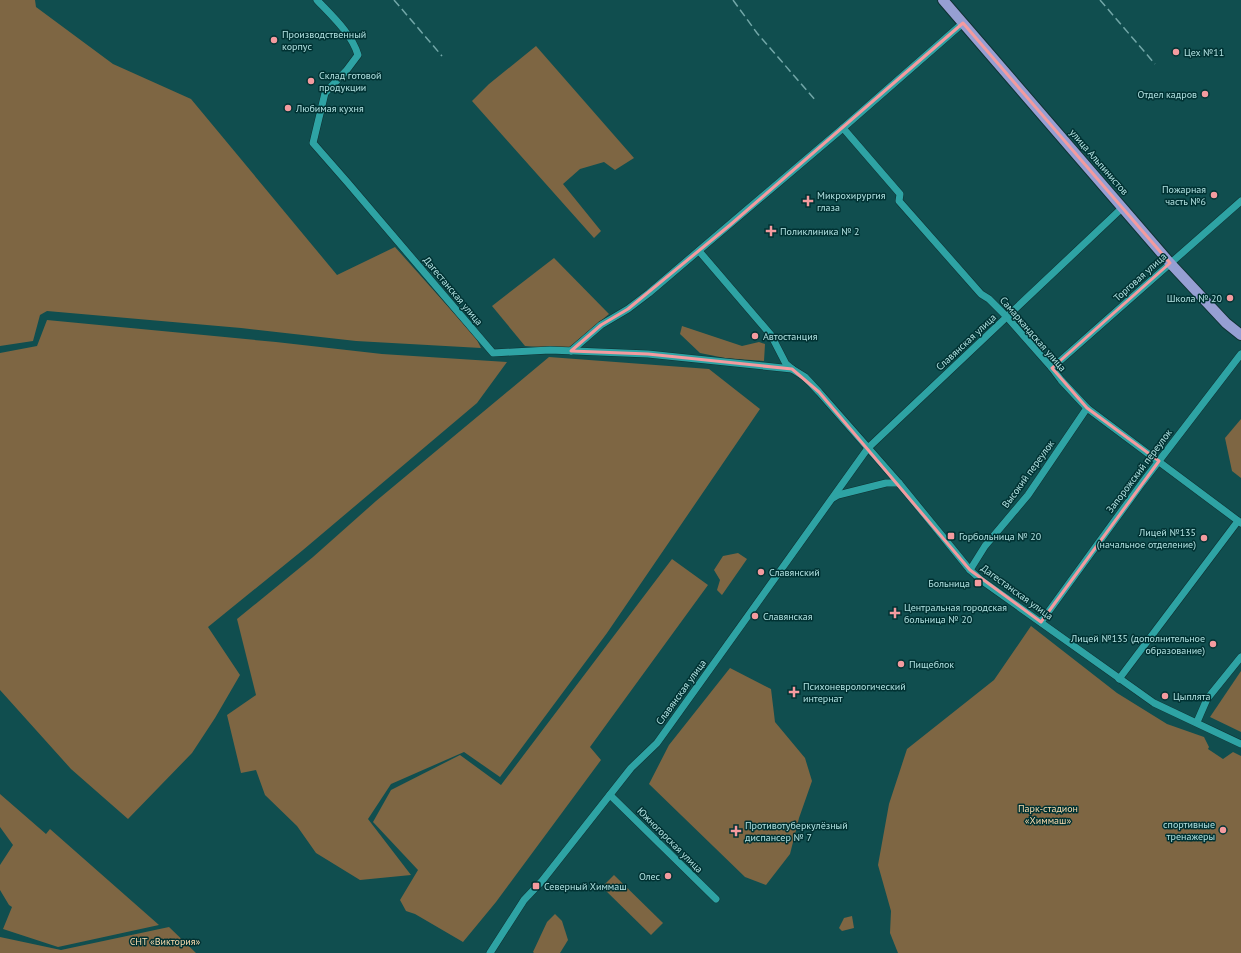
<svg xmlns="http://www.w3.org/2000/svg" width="1241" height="953" font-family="'PT Sans',sans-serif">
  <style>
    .green { fill: #7e6643 }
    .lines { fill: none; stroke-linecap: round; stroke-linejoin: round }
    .minor-casing { stroke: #0e3132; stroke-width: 8 }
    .major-casing { stroke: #0e3132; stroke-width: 12 }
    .minor { stroke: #2ea3a4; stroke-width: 7 }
    .major { stroke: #969fd3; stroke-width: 10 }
    .rail { stroke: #72a7a8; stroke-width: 1.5; stroke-dasharray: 8 4; stroke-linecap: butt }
    .marked { fill: none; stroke: #f49b9f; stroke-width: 3; stroke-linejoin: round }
    .poi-dot { fill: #f49b9f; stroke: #003233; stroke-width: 1.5 }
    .labels { text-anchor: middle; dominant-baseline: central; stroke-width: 3; stroke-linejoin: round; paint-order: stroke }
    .poi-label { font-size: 10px; fill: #b1e1e1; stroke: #003233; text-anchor: start }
    .street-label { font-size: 10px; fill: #b1e1e1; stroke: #003233 }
    .park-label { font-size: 10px; fill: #fbdcae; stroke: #003233 }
  </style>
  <rect width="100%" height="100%" fill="#104e4f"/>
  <!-- green -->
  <g class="green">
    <polygon points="0,0 35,0 36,7 113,64 191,99 337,275 395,247 476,338 481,348 356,341 241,328 47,311 40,315 33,341 0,346"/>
    <polygon points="536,46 634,158 615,170 604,162 580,169 563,184 601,231 594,238 472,101 489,84"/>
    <polygon points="554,258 609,314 567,349 525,346 492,306"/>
    <polygon points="47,320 276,342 382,354 507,362 477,403 303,550 208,627 240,675 215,718 192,753 128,819 71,769 0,690 0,353 37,346"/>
    <polygon points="682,326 742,346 759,342 765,344 764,361 725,358 700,353 680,334"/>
    <polygon points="549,357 709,369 760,409 607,633 500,777 464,752 391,784 368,819 411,875 360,880 316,853 297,826 265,795 256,770 241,773 227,715 256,695 237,619 313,557 376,501"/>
    <polygon points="1241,419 1241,478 1232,471 1225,438"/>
    <polygon points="738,553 747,559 722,595 717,590 720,580 714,570 723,556"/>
    <polygon points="672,559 708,585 590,747 601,760 496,902 463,942 415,914 406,911 400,900 418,870 373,822 391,790 460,755 501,785"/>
    <polygon points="1031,626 1117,693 1167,724 1204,737 1209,747 1208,749 1223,759 1233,752 1241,756 1241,953 898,953 890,933 891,911 878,865 889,804 907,749 994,680"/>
    <polygon points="730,668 771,689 775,722 805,758 812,781 799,818 790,854 766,885 745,877 649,784 669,745"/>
    <polygon points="1241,671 1241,732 1210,717"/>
    <polygon points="0,794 46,834 50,829 159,925 58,947 3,929 12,907 9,905 0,890 0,865 13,845 0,827"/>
    <polygon points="614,875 663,923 651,935 602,887"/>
    <polygon points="555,914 562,921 568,940 560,953 534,953 533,952 547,922"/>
    <polygon points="852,916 854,928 842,931 839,928 844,918"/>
    <polygon points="169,927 196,953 0,953 0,937 61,950"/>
  </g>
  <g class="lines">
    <defs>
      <g id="minor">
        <path d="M317,0C332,16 352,34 358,55L346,71L325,93L313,143L348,183L493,353L550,350L648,354L792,369"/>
        <polyline points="843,128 900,194 899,201 981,294 989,299 1007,317 1052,368 1061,380 1087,408 1241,523"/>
        <polyline points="699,251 771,335 786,364 792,369 805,377 819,392 899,483 970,570 981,580 1154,703 1241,744"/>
        <polyline points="571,351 601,325 628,309 649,293 843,128 963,23"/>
        <polyline points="1052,368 1241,201"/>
        <polyline points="833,498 838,495 886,483 899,483"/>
        <polyline points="970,570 985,546 1028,495 1087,408"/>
        <polyline points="1041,622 1142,483 1241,354"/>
        <polyline points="1119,679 1238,521"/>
        <polyline points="1197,722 1207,699 1241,657"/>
        <polyline points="610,795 716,899"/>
        <polyline points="490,953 524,900 542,881 631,768 657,743 868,448 1122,208"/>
      </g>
      <polyline id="major" points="943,0 1170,263 1226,323 1241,335"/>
    </defs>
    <!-- minor casing -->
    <use href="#minor" class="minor-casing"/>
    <!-- major casing -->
    <use href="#major" class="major-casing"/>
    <!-- minor -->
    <use href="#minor" class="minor"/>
    <!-- major -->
    <use href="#major" class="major"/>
    <!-- rail -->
    <g class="rail">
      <polyline points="394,0 442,56"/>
      <polyline points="733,0 757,33 816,101"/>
      <polyline points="1100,0 1155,64"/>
    </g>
  </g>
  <!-- marked area -->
  <path class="marked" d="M963,23L1170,263L1052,368L1087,408L1159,461L1041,622L970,570L819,392L792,369L648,354L571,351L601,325L628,309L730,225Z"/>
  <!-- markers -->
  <g class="poi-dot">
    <circle cx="274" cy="40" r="4"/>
    <circle cx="1176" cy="52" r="4"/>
    <circle cx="311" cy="81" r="4"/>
    <circle cx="1205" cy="94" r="4"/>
    <circle cx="288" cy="108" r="4"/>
    <circle cx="1214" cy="195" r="4"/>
    <path d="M806 195h4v4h4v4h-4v4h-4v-4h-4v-4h4z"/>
    <path d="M769 225h4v4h4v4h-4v4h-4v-4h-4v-4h4z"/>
    <circle cx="1230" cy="298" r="4"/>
    <circle cx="755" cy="336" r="4"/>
    <rect x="947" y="532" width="8" height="8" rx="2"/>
    <circle cx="1204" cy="538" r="4"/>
    <circle cx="761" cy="572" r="4"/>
    <rect x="974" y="579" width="8" height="8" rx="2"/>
    <path d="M893 607h4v4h4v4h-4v4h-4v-4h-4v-4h4z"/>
    <circle cx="755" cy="616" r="4"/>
    <circle cx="1213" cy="644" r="4"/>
    <circle cx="901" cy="664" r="4"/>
    <path d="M792 686h4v4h4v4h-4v4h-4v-4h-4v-4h4z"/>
    <circle cx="1165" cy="696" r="4"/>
    <circle cx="1223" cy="830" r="4"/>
    <path d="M734 825h4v4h4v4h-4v4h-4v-4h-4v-4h4z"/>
    <circle cx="668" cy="876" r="4"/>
    <rect x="532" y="882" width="8" height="8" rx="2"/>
  </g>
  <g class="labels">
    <!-- poi labels -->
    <g class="poi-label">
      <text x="282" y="34">Производственный<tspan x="282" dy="12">корпус</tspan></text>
      <text x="1184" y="52">Цех №11</text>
      <text x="319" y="75">Склад готовой<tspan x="319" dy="12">продукции</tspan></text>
      <text x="1197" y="94" text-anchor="end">Отдел кадров</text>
      <text x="296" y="108">Любимая кухня</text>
      <text x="1206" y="189" text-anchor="end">Пожарная<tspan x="1206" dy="12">часть №6</tspan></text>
      <text x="817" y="195">Микрохирургия<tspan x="817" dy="12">глаза</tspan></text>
      <text x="780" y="231">Поликлиника № 2</text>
      <text x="1222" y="298" text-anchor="end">Школа № 20</text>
      <text x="763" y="336">Автостанция</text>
      <text x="1196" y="532" text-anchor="end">Лицей №135<tspan x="1196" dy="12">(начальное отделение)</tspan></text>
      <text x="959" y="536">Горбольница № 20</text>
      <text x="769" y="572">Славянский</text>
      <text x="970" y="583" text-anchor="end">Больница</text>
      <text x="904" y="607">Центральная городская<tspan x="904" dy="12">больница № 20</tspan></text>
      <text x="763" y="616">Славянская</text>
      <text x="1205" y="638" text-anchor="end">Лицей №135 (дополнительное<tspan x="1205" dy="12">образование)</tspan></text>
      <text x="909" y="664">Пищеблок</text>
      <text x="803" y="686">Психоневрологический<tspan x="803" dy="12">интернат</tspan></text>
      <text x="1173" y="696">Цыплята</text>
      <text x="1215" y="824" text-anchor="end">спортивные<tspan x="1215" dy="12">тренажеры</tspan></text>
      <text x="745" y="825">Противотуберкулёзный<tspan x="745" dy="12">диспансер № 7</tspan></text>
      <text x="660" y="876" text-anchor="end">Олес</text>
      <text x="544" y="886">Северный Химмаш</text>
    </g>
    <!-- street labels -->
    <g class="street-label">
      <text transform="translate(1099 162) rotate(49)">улица Альпинистов</text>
      <text transform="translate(1140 277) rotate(-42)">Торговая улица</text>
      <text transform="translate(453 291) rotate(50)">Дагестанская улица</text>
      <text transform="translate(1033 334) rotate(49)">Самаркандская улица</text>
      <text transform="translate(966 342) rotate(-43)">Славянская улица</text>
      <text transform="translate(1139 471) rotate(-53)">Запорожский переулок</text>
      <text transform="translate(1028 474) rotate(-54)">Высокий переулок</text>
      <text transform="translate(1017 592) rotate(36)">Дагестанская улица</text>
      <text transform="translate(681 692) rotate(-54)">Славянская улица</text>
      <text transform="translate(670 840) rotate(45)">Южногорская улица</text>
    </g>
    <!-- park labels -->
    <g class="park-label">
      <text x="1048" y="808">Парк-стадион<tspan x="1048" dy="12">«Химмаш»</tspan></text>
      <text x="165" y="941">СНТ «Виктория»</text>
    </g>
  </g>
</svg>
